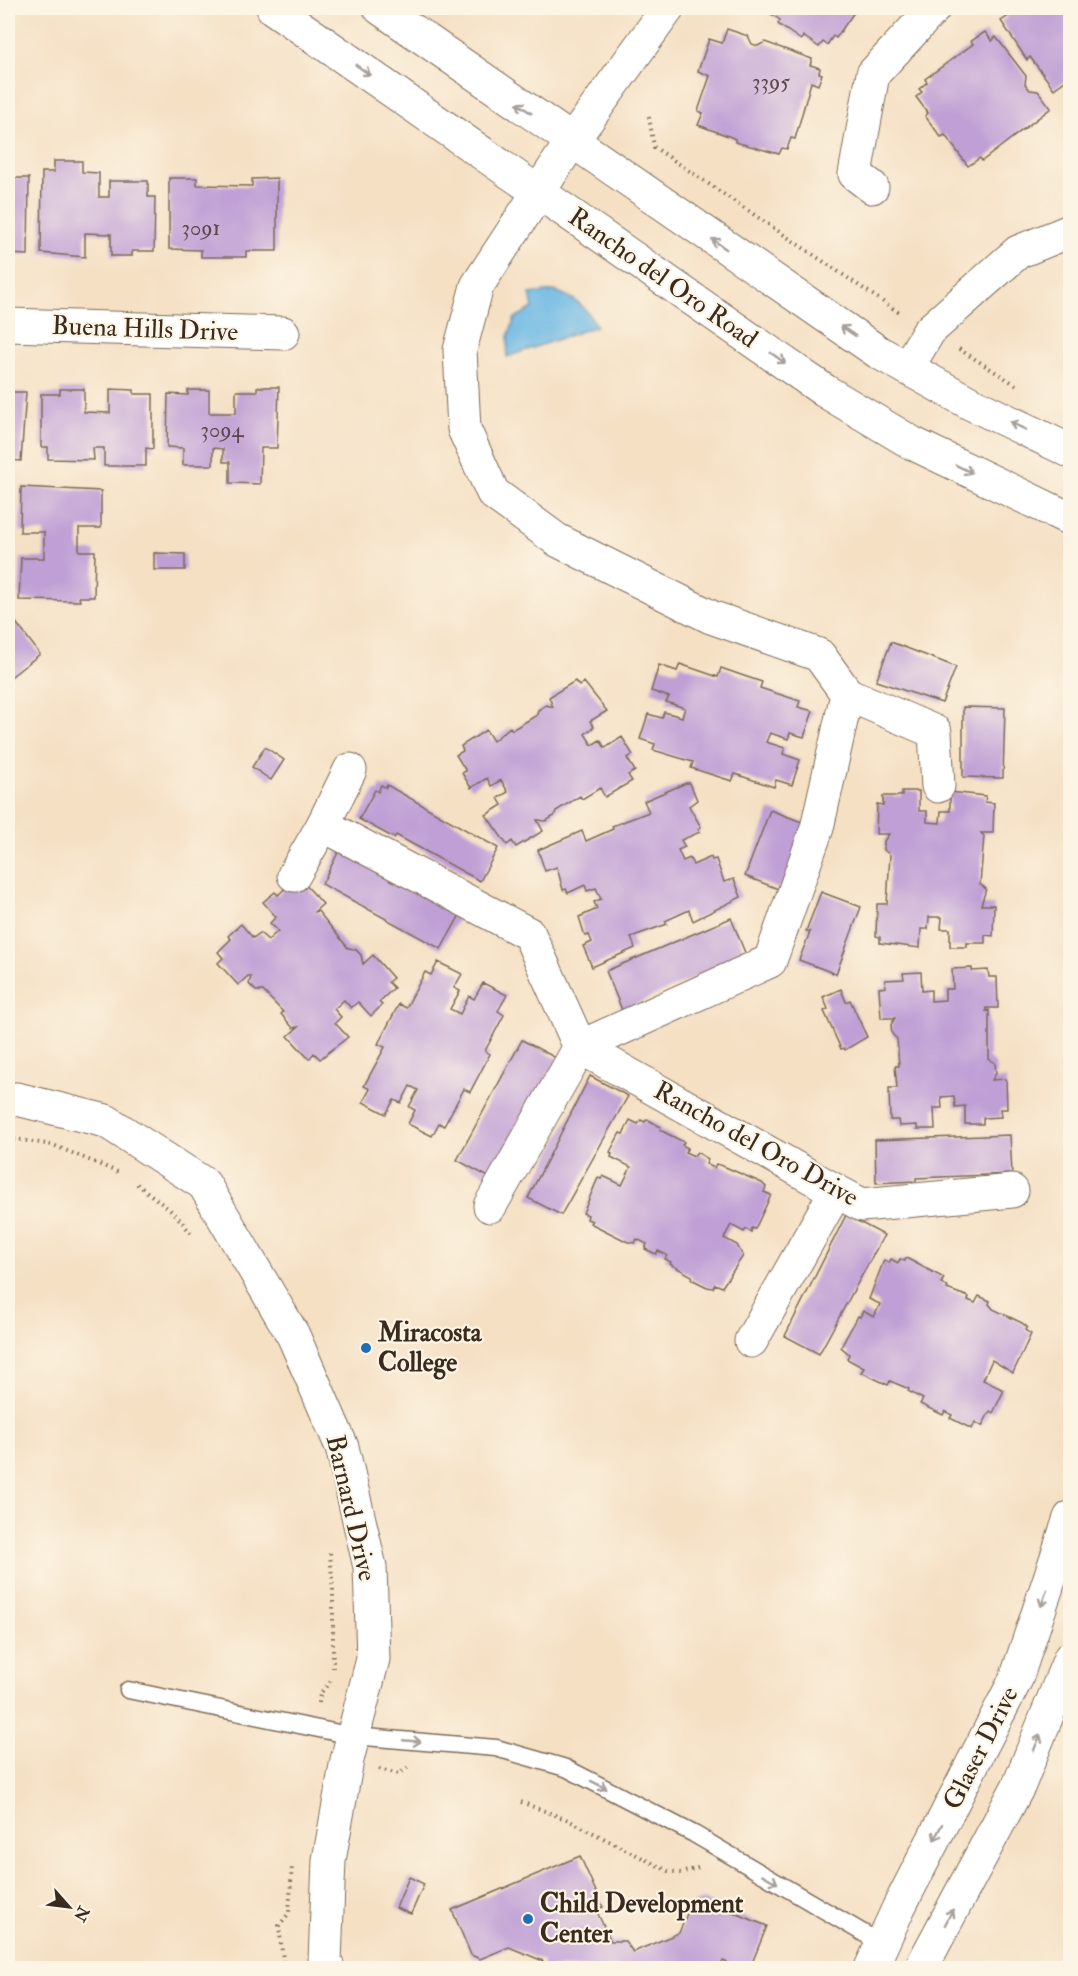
<svg xmlns="http://www.w3.org/2000/svg" width="1078" height="1976" font-family="'IM FELL Double Pica',serif">
  <style>
    .water { fill: #6ab7e4; stroke: #527081; stroke-width: 1.5 }
    .building { fill: #bf9fd5 }
    .lines { fill: none; stroke-linecap: round; stroke-linejoin: round }
    .lane-casing { stroke: #7c6a58; stroke-width: 19 }
    .street-casing { stroke: #7c6a58; stroke-width: 35 }
    .secondary-casing { stroke: #7c6a58; stroke-width: 35 }
    .path { stroke: #7c6a58; stroke-width: 4; stroke-dasharray: 1.5 4.5; stroke-linecap: butt }
    .lane { stroke: #fff; stroke-width: 16 }
    .street { stroke: #fff; stroke-width: 33 }
    .secondary { stroke: #fff; stroke-width: 33 }
    .oneway { stroke: #a79f9a }
    .poi-dot { fill: #1f6fb2; stroke: #fcf5e5; stroke-width: 2 }
    .labels { text-anchor: middle; dominant-baseline: central; stroke-width: 4.5; stroke-linejoin: round; paint-order: stroke }
    .number-label { font-size: 22px; fill: #5c474c }
    .street-label { font-size: 26px; fill: #3b2a1e; stroke: #fcf5e5 }
    .poi-label { font-size: 26px; font-weight: bold; fill: #3b2a1e; stroke: #fcf5e5; text-anchor: start }
  </style>
  <rect width="100%" height="100%" fill="#fcf5e5"/>
  <filter id="ink" filterUnits="userSpaceOnUse"><feTurbulence type="fractalNoise" baseFrequency=".0167" numOctaves="2"/><feDisplacementMap in="SourceGraphic" scale="12" xChannelSelector="R" yChannelSelector="G"/><feConvolveMatrix kernelMatrix="1 2 1 2 8 2 1 2 1" color-interpolation-filters="sRGB"/></filter>
  <filter id="wash" filterUnits="userSpaceOnUse"><feTurbulence type="fractalNoise" baseFrequency=".008" numOctaves="4" result="noise"/><feDisplacementMap in="SourceGraphic" scale="24" xChannelSelector="R" yChannelSelector="G"/><feGaussianBlur stdDeviation="1.35" result="paint"/><feColorMatrix in="noise" values="0 0 0 0 0 0 0 0 0 0 0 0 0 0 0 0 0 1.4 0 .05"/><feComposite in="paint" operator="in"/></filter>
  <g filter="url(#wash)">
    <rect width="100%" height="100%" fill="#f5e0c4"/>
    <!-- water -->
    <path class="water" d="M555,291C575,298 586,306 596,326L507,357L508,337L515,318L533,308L530,294Z"/>
    <g id="blocks">
      <!-- building -->
      <g class="building">
        <polygon points="762,8 857,8 836,38 833,36 827,45 823,42 819,47 803,36 801,40 778,24 780,20"/>
        <polygon points="1009,8 1070,8 1070,83 1068,85 1065,81 1054,89 1030,57 1027,60 1001,21 1007,17 1003,12"/>
        <polygon points="727,29 748,36 752,44 758,46 765,42 812,59 810,65 820,68 819,73 822,74 818,85 811,82 795,139 791,138 787,149 782,148 779,154 735,142 735,139 731,137 698,125 703,113 698,111 710,76 698,71 709,39 722,43"/>
        <polygon points="985,32 992,41 996,37 1026,76 1025,84 1030,90 1038,91 1051,108 982,161 980,158 968,166 945,135 941,137 925,116 928,113 916,97 922,92 919,89 927,82 925,79 973,44 971,41"/>
        <polygon points="54,161 82,161 82,172 99,173 99,197 109,197 109,181 148,181 148,197 155,197 154,251 132,251 132,256 111,256 111,234 85,233 85,257 41,253 42,172 54,172"/>
        <polygon points="8,178 29,178 28,255 8,254"/>
        <polygon points="169,178 197,178 197,185 252,186 252,179 277,178 277,251 246,251 246,257 201,257 201,250 169,249"/>
        <polygon points="257,387 279,387 277,448 261,448 260,484 230,483 230,462 223,462 223,449 213,448 213,465 183,465 183,448 167,447 168,394 188,395 188,390 209,390 209,413 236,413 236,391 257,391"/>
        <polygon points="60,389 84,389 84,412 110,413 110,389 134,390 134,394 153,394 153,449 146,448 146,466 104,466 104,448 93,448 94,460 48,459 48,447 41,447 41,394 60,394"/>
        <polygon points="8,392 26,392 21,461 8,460"/>
        <polygon points="21,487 101,491 101,528 79,528 79,551 95,551 94,597 79,597 80,601 19,600 21,558 44,558 44,532 20,532"/>
        <polygon points="154,553 185,554 185,570 154,570"/>
        <polygon points="8,612 40,654 8,679"/>
        <polygon points="891,642 956,667 942,703 876,681"/>
        <polygon points="680,664 718,677 721,668 744,676 762,682 760,688 800,701 798,707 813,711 804,737 790,733 788,739 770,733 766,742 785,748 783,754 800,760 792,785 776,780 774,787 735,774 732,781 691,768 693,762 653,750 655,744 640,739 648,714 662,718 664,712 682,717 685,708 666,702 669,697 651,691 659,665 677,671"/>
        <polygon points="575,681 579,686 584,682 607,711 590,721 594,727 585,734 592,745 600,740 605,748 622,737 633,755 627,758 635,771 628,775 632,781 605,797 600,788 582,799 580,796 556,811 554,816 546,821 537,820 543,831 516,847 512,841 507,845 486,815 502,805 498,798 508,792 501,780 491,786 487,778 471,788 462,773 466,771 456,755 463,751 461,746 486,730 493,741 510,727 512,730 537,715 538,710 546,705 553,707 549,697"/>
        <polygon points="963,707 1005,708 1003,778 963,777"/>
        <polygon points="265,747 284,760 271,780 252,767"/>
        <polygon points="686,783 690,783 697,800 689,806 701,827 698,829 700,832 681,840 685,847 678,850 683,861 690,858 693,865 711,857 712,860 716,859 724,882 734,879 741,897 693,921 689,910 665,921 667,924 631,937 635,948 592,967 583,946 592,942 589,935 585,936 579,917 597,909 594,902 601,899 596,888 587,891 585,885 568,893 566,889 563,890 557,867 545,871 538,850 582,831 586,841 613,829 612,826 649,812 644,801"/>
        <polygon points="381,785 386,788 387,785 498,848 480,881 396,835 394,838 359,819 375,790 378,792"/>
        <polygon points="902,791 919,791 919,811 927,811 927,822 940,823 941,811 950,811 950,792 986,796 985,802 994,803 993,833 981,833 984,836 980,884 986,889 981,905 994,905 993,936 985,935 985,943 967,943 967,947 950,947 950,929 941,929 942,917 929,917 928,929 921,929 920,948 880,943 880,937 876,936 877,904 887,904 890,855 884,850 884,841 889,834 876,834 877,804 883,805 883,796 902,796"/>
        <polygon points="770,810 807,824 786,892 745,876"/>
        <polygon points="340,849 461,913 441,949 322,884"/>
        <polygon points="302,881 323,904 314,912 318,911 348,948 355,949 361,955 363,964 373,955 393,978 388,982 394,988 379,1002 382,1005 371,1016 358,1002 351,1008 344,1000 334,1009 341,1017 335,1023 348,1037 320,1059 314,1053 309,1059 288,1036 298,1027 293,1028 281,1014 283,1012 263,991 256,991 249,984 251,977 248,976 238,985 218,963 223,958 218,952 231,939 228,936 241,924 253,938 260,933 268,940 278,931 270,923 276,917 263,902 275,892 278,895 292,882"/>
        <polygon points="821,892 861,907 836,974 799,960 810,932 806,931"/>
        <polygon points="731,918 746,955 622,1010 606,971"/>
        <polygon points="438,962 462,974 454,988 460,991 450,1009 460,1014 469,996 474,999 483,983 507,995 498,1011 504,1015 485,1051 490,1054 470,1092 464,1089 444,1126 439,1123 432,1136 408,1124 415,1110 409,1107 418,1090 410,1086 401,1103 394,1100 386,1114 363,1102 370,1089 364,1086 385,1047 378,1044 399,1004 406,1008 425,972 431,975"/>
        <polygon points="972,968 972,971 988,970 989,977 997,977 998,1008 986,1008 986,1011 989,1010 989,1059 995,1063 996,1073 992,1080 1006,1079 1007,1109 1000,1109 1001,1117 983,1118 983,1124 965,1124 965,1106 955,1107 954,1096 941,1097 942,1108 934,1108 935,1129 917,1129 917,1125 899,1126 898,1120 890,1120 889,1088 897,1088 895,1066 899,1066 897,1039 892,1034 891,1025 895,1018 881,1018 879,988 886,987 885,980 904,979 903,973 921,972 922,991 931,990 931,1001 945,1000 945,989 953,989 952,969"/>
        <polygon points="841,989 846,1002 850,1000 867,1037 845,1050 844,1048 841,1049 824,1011 828,1009 823,997"/>
        <polygon points="522,1040 558,1059 496,1181 457,1160"/>
        <polygon points="590,1076 628,1096 561,1215 528,1198"/>
        <polygon points="647,1119 661,1127 660,1130 684,1142 682,1145 688,1148 685,1152 694,1156 697,1152 708,1159 706,1164 714,1168 716,1164 723,1166 762,1183 766,1187 764,1192 771,1195 755,1229 752,1228 751,1232 746,1229 744,1232 731,1225 724,1238 737,1245 743,1256 722,1287 715,1284 713,1288 707,1287 691,1279 692,1276 670,1264 671,1262 665,1259 667,1255 658,1251 656,1254 645,1249 647,1244 637,1239 635,1243 628,1242 590,1223 592,1221 587,1219 588,1215 583,1213 598,1178 601,1179 603,1176 622,1185 631,1167 611,1157 612,1154 610,1152 620,1133 623,1134 630,1120 638,1124 641,1120 645,1122"/>
        <polygon points="1010,1135 1012,1174 916,1178 916,1181 876,1183 875,1140"/>
        <polygon points="846,1215 884,1235 819,1354 785,1336"/>
        <polygon points="906,1258 944,1278 941,1283 948,1287 947,1289 969,1297 968,1300 975,1303 979,1296 990,1301 989,1304 993,1309 1022,1323 1027,1327 1025,1330 1031,1334 1013,1373 992,1360 983,1380 1004,1390 993,1413 990,1411 982,1426 975,1422 972,1429 950,1418 952,1415 945,1411 943,1415 920,1404 923,1399 908,1391 909,1389 890,1381 888,1385 861,1372 864,1368 847,1359 849,1354 841,1347 858,1316 860,1317 863,1311 874,1317 880,1304 869,1299 884,1260 889,1263 891,1259 898,1263 900,1259 905,1261"/>
        <polygon points="580,1856 603,1907 596,1910 611,1941 625,1941 633,1952 679,1933 691,1904 703,1900 767,1926 750,1968 741,1968 723,1961 720,1968 542,1968 543,1961 509,1947 480,1959 471,1955 452,1910"/>
        <polygon points="409,1877 424,1884 411,1914 396,1908"/>
      </g>
    </g>
  </g>
  <g filter="url(#ink)">
    <use href="#blocks" fill-opacity="0" stroke="#7c6a58" stroke-width="1.5"/>
    <g class="lines">
      <defs>
        <polyline id="lane" points="128,1690 353,1736 496,1748 566,1768 694,1834 882,1944"/>
        <g id="street">
          <polyline points="872,187 855,174 873,74 934,8"/>
          <polyline points="8,325 283,333"/>
          <polyline points="907,368 929,331 1018,252 1070,231"/>
          <polyline points="847,694 935,732 938,786"/>
          <polyline points="323,825 529,934 580,1047 836,1191 862,1205 1012,1191"/>
          <polyline points="294,875 323,825 350,770"/>
          <polyline points="490,1206 580,1047 770,961 817,828 847,694 819,655 711,617 557,540 493,493 464,429 460,350 477,286 572,141 668,8"/>
          <polyline points="751,1341 836,1191"/>
        </g>
        <g id="secondary">
          <polyline points="273,8 825,391 912,443 1070,519"/>
          <polyline points="380,8 878,352 970,403 1070,451"/>
          <polyline points="8,1100 17,1099 106,1121 204,1184 293,1335 342,1447 370,1567 373,1659 347,1760 329,1860 325,1961 328,1968"/>
          <polyline points="871,1968 899,1907 1016,1679 1070,1518"/>
          <polyline points="921,1968 1019,1785 1070,1658"/>
        </g>
      </defs>
      <!-- lane casing -->
      <use href="#lane" class="lane-casing"/>
      <!-- street casing -->
      <use href="#street" class="street-casing"/>
      <!-- secondary casing -->
      <use href="#secondary" class="secondary-casing"/>
      <!-- path -->
      <g class="path">
        <polyline points="649,117 654,147 901,314"/>
        <polyline points="959,349 1016,385"/>
        <polyline points="8,1138 53,1145 120,1173"/>
        <polyline points="137,1184 175,1214 191,1233"/>
        <polyline points="330,1553 333,1590 333,1668"/>
        <polyline points="319,1703 320,1694 332,1679"/>
        <polyline points="379,1769 399,1774 410,1766"/>
        <polyline points="521,1802 568,1820 668,1871 681,1873 701,1867"/>
        <polyline points="284,1968 279,1926 289,1913 292,1865"/>
      </g>
      <!-- lane -->
      <use href="#lane" class="lane"/>
      <!-- street -->
      <use href="#street" class="street"/>
      <!-- secondary -->
      <use href="#secondary" class="secondary"/>
    </g>
    <!-- one-way arrows -->
    <defs><path id="oneway-shaft" d="M-6 0H5M1.5-3L5.5 0L1.5 3" fill="none" stroke-width="1.6" stroke-linecap="round" stroke-linejoin="round" transform="scale(1.5)"/></defs>
    <g class="oneway">
      <use href="#oneway-shaft" transform="translate(363 70) rotate(35)"/>
      <use href="#oneway-shaft" transform="translate(524 108) rotate(-145)"/>
      <use href="#oneway-shaft" transform="translate(719 244) rotate(-145)"/>
      <use href="#oneway-shaft" transform="translate(848 331) rotate(-146)"/>
      <use href="#oneway-shaft" transform="translate(778 358) rotate(35)"/>
      <use href="#oneway-shaft" transform="translate(1018 426) rotate(-154)"/>
      <use href="#oneway-shaft" transform="translate(964 469) rotate(26)"/>
      <use href="#oneway-shaft" transform="translate(1044 1598) rotate(109)"/>
      <use href="#oneway-shaft" transform="translate(412 1741) rotate(5)"/>
      <use href="#oneway-shaft" transform="translate(1037 1743) rotate(-67)"/>
      <use href="#oneway-shaft" transform="translate(599 1785) rotate(27)"/>
      <use href="#oneway-shaft" transform="translate(938 1832) rotate(117)"/>
      <use href="#oneway-shaft" transform="translate(770 1879) rotate(30)"/>
      <use href="#oneway-shaft" transform="translate(949 1917) rotate(-62)"/>
    </g>
  </g>
  <!-- markers -->
  <g class="poi-dot">
    <circle cx="366" cy="1348" r="6"/>
    <circle cx="528" cy="1919" r="6"/>
  </g>
  <g class="labels">
    <!-- number labels -->
    <g class="number-label">
      <text x="771" y="82">3395</text>
      <text x="201" y="228">3091</text>
      <text x="222" y="430">3094</text>
    </g>
    <!-- street labels -->
    <g class="street-label">
      <text transform="translate(663 278) rotate(35)">Rancho del Oro Road</text>
      <text transform="translate(145 329) rotate(2)">Buena Hills Drive</text>
      <text transform="translate(756 1144) rotate(29)">Rancho del Oro Drive</text>
      <text transform="translate(351 1508) rotate(77)">Barnard Drive</text>
      <text transform="translate(981 1748) rotate(-63)">Glaser Drive</text>
    </g>
    <!-- poi labels -->
    <g class="poi-label">
      <text x="378" y="1333">Miracosta<tspan x="378" dy="30">College</tspan></text>
      <text x="540" y="1904">Child Development<tspan x="540" dy="30">Center</tspan></text>
    </g>
  </g>
  <!-- margin -->
  <rect width="1078" height="1976" fill="none" stroke="#fcf5e5" stroke-width="30"/>
  <!-- north arrow -->
  <g transform="translate(69 1907) rotate(118)" stroke="#fcf5e5" stroke-width="4.5" paint-order="stroke">
  <path d="M0-4.5L10 22L0 15L-10 22Z" fill="#3b2a1e"/>
  <text y="-9" font-size="16" font-weight="bold" text-anchor="middle" fill="#3b2a1e">N</text>
  </g>
</svg>
